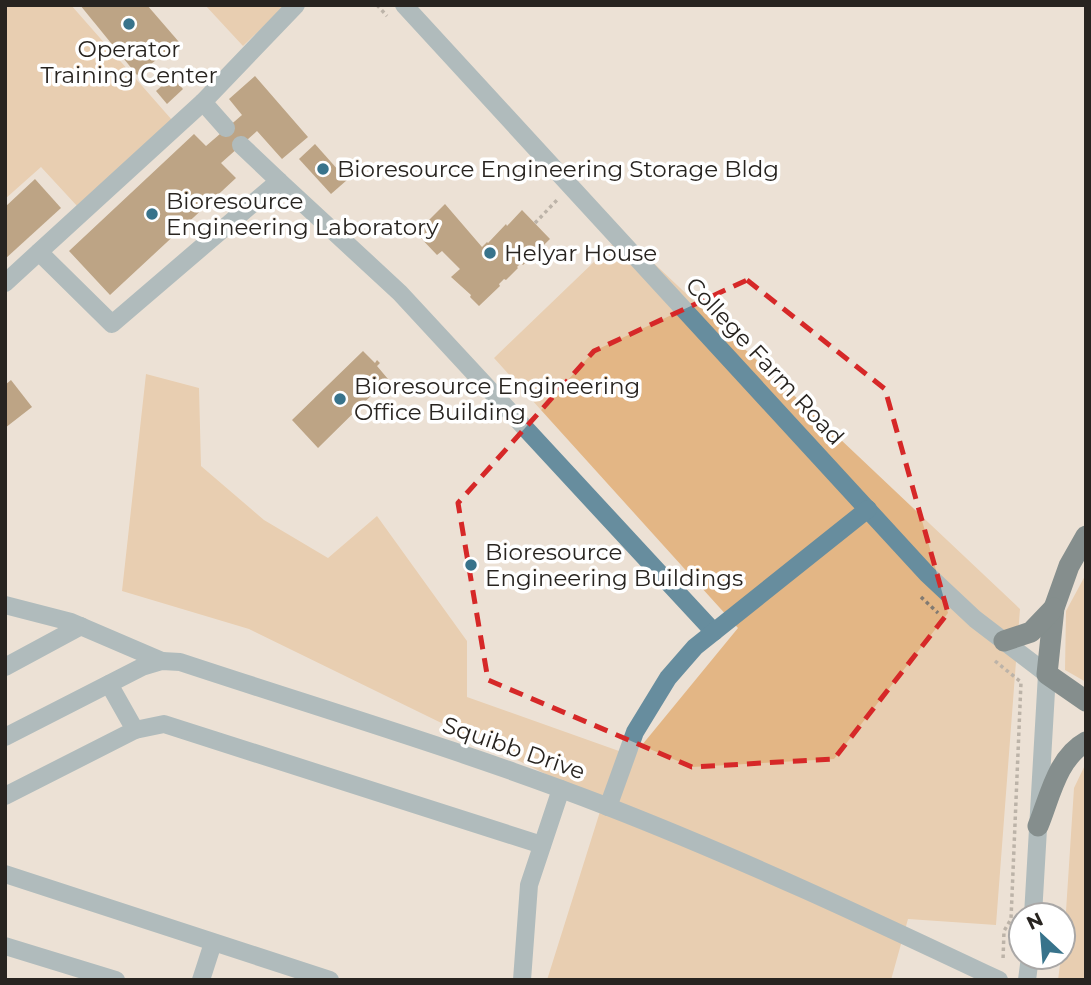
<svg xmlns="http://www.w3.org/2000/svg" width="1091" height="985" font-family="Montserrat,sans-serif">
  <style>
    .green { fill: #e3b685 }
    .building { fill: #835924 }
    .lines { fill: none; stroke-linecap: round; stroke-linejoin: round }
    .path { stroke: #817a72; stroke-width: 3.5; stroke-dasharray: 3.5 3.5; stroke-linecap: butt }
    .minor { stroke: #678d9e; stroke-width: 18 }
    .highway { stroke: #072935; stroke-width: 21 }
    .marked { fill: none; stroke: #d62828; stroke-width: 5; stroke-dasharray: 14 9; stroke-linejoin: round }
    .poi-dot { fill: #38738b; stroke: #fff; stroke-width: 2.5 }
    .labels { text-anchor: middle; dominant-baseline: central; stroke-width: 7; stroke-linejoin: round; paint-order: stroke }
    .poi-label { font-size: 23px; fill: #282420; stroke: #fff; text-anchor: start }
    .street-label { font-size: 23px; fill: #282420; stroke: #fff }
  </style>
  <rect width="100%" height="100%" fill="#ece1d5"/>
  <!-- green -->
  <g class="green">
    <polygon points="5,5 71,5 172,120 78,207 41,167 5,199"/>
    <polygon points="205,5 286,5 243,46"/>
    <polygon points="623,234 1020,609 996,925 908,919 891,980 547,980 603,802 249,629 122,591 146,374 199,388 201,466 264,520 328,558 377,516 467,641 467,697 633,756 738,628 494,358"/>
    <polygon points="1086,574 1086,682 1065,670 1066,611"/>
    <polygon points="1086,763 1086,980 1058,980 1061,957 1063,957 1074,788"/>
  </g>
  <!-- building -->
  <g class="building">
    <polygon points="80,5 147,5 179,42 137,75"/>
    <polygon points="255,76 308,137 282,159 257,131 221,163 236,178 110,295 69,251 194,134 206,146 242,115 229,99"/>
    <polygon points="172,77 183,89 167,104 156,91"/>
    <polygon points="315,144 347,180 331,194 299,159"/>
    <polygon points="35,179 61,208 5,259 5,207"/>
    <polygon points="445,204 482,247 487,242 488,243 506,224 507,226 522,210 550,239 523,265 521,263 517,267 518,268 506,280 504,279 499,284 500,286 479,306 470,297 471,295 451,277 460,269 442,251 437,255 416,233"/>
    <polygon points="363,351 375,363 377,360 380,363 377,366 388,379 318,448 292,420"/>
    <polygon points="11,380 32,407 5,428 5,385"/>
  </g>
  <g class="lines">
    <!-- path -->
    <g class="path">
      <polyline points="377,5 387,16"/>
      <polyline points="535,223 558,199"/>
      <polyline points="921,597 938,613"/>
      <polyline points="995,661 1021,682 1011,919 1004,931 1003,960"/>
    </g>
    <!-- minor -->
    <g class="minor">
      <polyline points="404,5 927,574 975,619 1047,674 1033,915"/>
      <polyline points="203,102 226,128"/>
      <polyline points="279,181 400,293 714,632"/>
      <polyline points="39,252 112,324 279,181 241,145"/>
      <polyline points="5,283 203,102 296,5"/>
      <polyline points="5,605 71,622 162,661"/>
      <polyline points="5,667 81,626"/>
      <polyline points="135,730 164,724 542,845"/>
      <path d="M5,737L142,667L162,661L180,662C322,709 467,752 606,806C740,858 870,919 999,980"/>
      <polyline points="5,796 135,730 109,684"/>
      <polyline points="608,807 635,732 668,678 695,647 868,509"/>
      <polyline points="5,874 330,980"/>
      <polyline points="5,946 116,980"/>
      <polyline points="201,980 213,943"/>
      <polyline points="522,980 529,885 561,789"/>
      <polyline points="1027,980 1030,957"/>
    </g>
    <!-- highway -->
    <g class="highway">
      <polyline points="1086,536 1069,566 1054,608 1047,674 1086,701"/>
      <polyline points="1004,641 1031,632 1054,608"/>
      <path d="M1038,826C1050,797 1057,758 1086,742"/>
    </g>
  </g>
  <!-- marked area -->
  <path d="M0 0H1091V985H0ZM747,280L885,389L948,613L834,759L692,767L488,680L458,503L594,351Z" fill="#ece1d5" fill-opacity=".55" fill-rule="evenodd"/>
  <path class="marked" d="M747,280L885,389L948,613L834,759L692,767L488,680L458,503L594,351Z"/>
  <!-- markers -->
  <g class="poi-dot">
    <circle cx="129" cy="24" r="7"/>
    <circle cx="323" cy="169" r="7"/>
    <circle cx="152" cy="214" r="7"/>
    <circle cx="490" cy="253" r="7"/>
    <circle cx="340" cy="399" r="7"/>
    <circle cx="471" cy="565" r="7"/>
  </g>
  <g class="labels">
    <!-- poi labels -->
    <g class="poi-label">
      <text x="129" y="49" text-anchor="middle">Operator<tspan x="129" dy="26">Training Center</tspan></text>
      <text x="337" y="169">Bioresource Engineering Storage Bldg</text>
      <text x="166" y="201">Bioresource<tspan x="166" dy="26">Engineering Laboratory</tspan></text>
      <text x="504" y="253">Helyar House</text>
      <text x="354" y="386">Bioresource Engineering<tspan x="354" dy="26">Office Building</tspan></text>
      <text x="485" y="552">Bioresource<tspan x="485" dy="26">Engineering Buildings</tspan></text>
    </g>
    <!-- street labels -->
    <g class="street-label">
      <text transform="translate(765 361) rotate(47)">College Farm Road</text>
      <text transform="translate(514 748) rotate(19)">Squibb Drive</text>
    </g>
  </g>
  <!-- border -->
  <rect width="1091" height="985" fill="none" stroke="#282420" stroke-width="14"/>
  <!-- north arrow -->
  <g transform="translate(1042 936) rotate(334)"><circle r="33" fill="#ffffff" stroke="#a9a7a6" stroke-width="2"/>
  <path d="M0-5L12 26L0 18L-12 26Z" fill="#38738b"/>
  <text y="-10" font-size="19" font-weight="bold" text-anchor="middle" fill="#282420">N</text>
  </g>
</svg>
